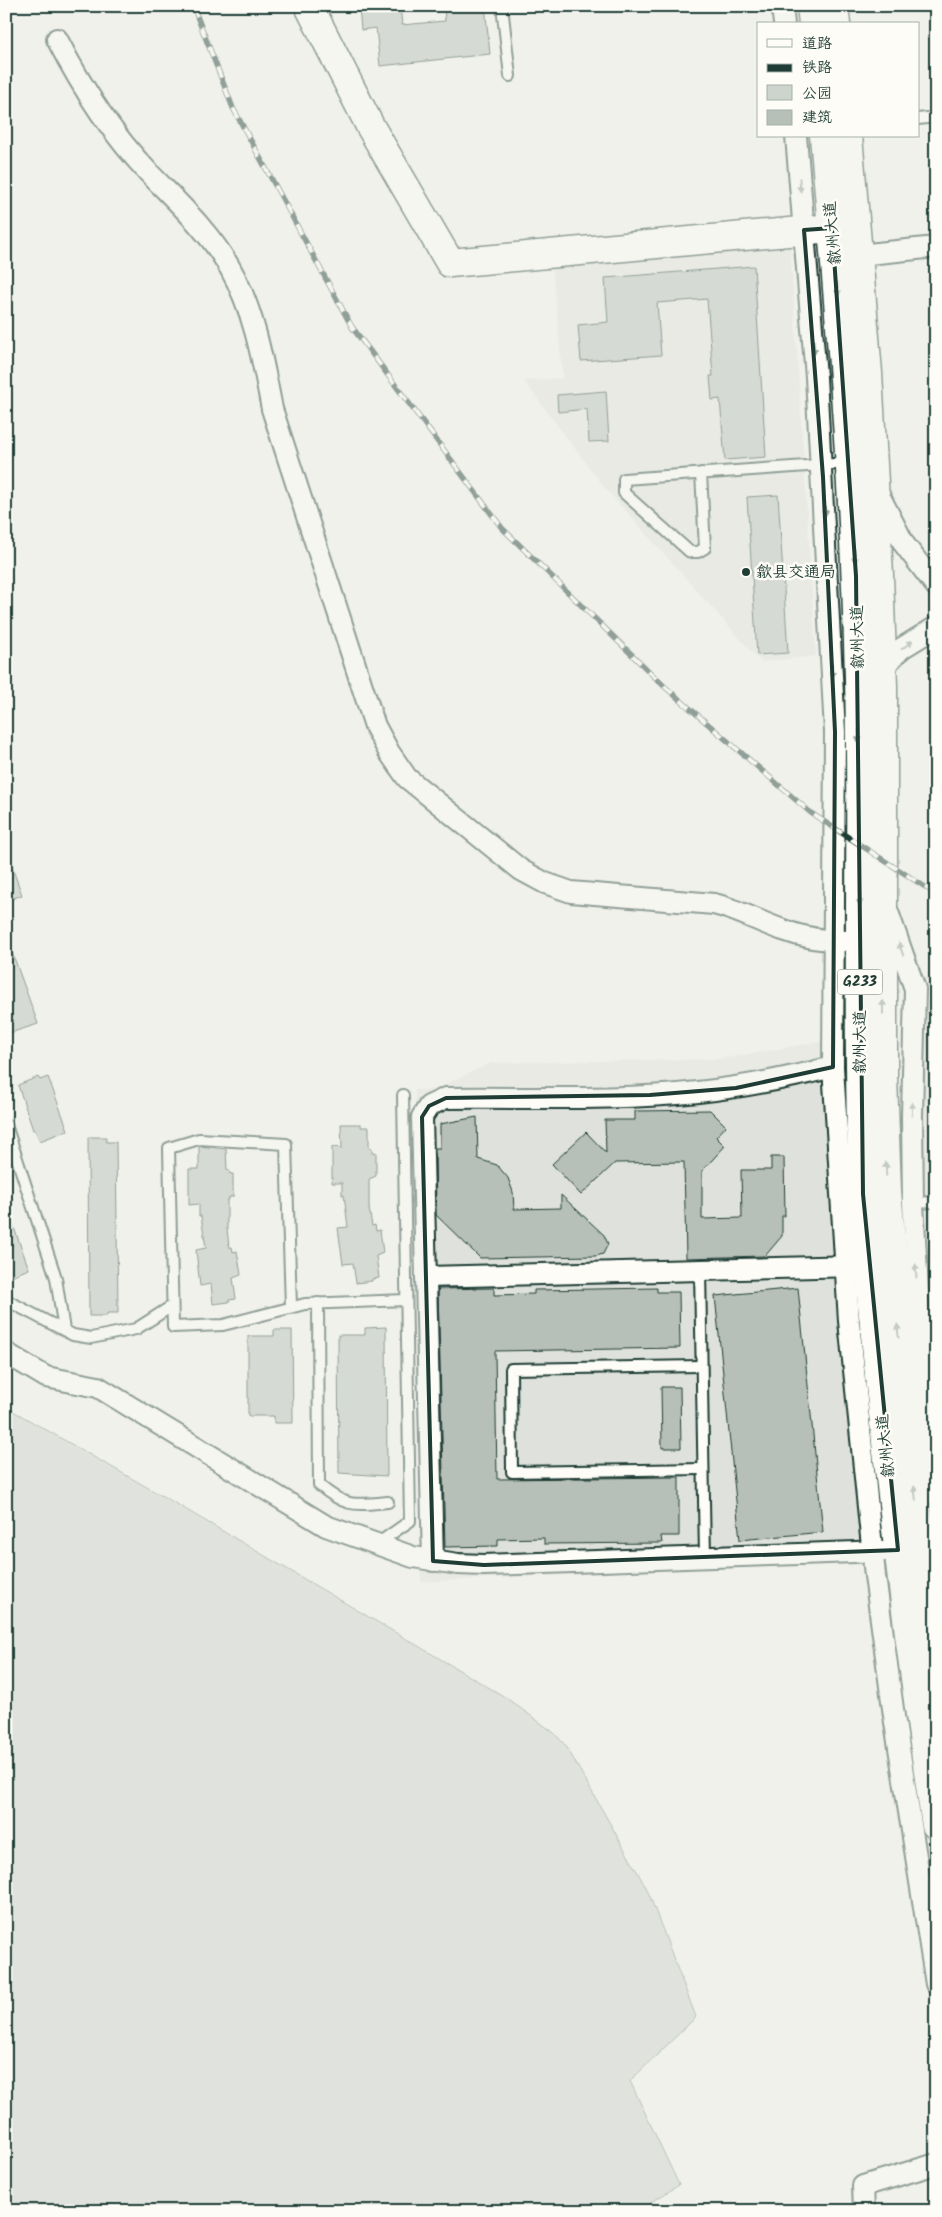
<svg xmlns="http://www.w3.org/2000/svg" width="942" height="2217" font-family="Kalam,'LXGW WenKai TC',sans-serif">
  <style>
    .built { fill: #dfe2dc }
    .green { fill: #cdd3cd; stroke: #768880 }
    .building { fill: #b6bfb8; stroke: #1f3d34 }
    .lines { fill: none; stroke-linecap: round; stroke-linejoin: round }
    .lane-casing { stroke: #1f3d34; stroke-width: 14 }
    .street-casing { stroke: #1f3d34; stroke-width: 24 }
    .secondary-casing { stroke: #1f3d34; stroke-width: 31 }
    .highway-casing { stroke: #1f3d34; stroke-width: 31 }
    .lane { stroke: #fdfcf7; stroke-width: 10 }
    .street { stroke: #fdfcf7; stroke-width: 20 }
    .secondary { stroke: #fdfcf7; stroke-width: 28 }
    .highway { stroke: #fdfcf7; stroke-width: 28 }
    .rail-casing { stroke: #1f3d34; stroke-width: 5.5 }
    .rail { stroke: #fdfcf7; stroke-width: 4; stroke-dasharray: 11; stroke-linecap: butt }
    .oneway { fill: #8e9c96 }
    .marked { fill: none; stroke: #1f3d34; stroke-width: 4; stroke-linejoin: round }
    .poi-dot { fill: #1f3d34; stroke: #fdfcf7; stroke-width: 2 }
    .labels { text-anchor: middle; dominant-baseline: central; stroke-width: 5; stroke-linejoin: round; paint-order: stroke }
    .shield { fill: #fdfcf7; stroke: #62766e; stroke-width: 1 }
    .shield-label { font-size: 15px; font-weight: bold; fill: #1f3d34 }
    .street-label { font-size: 16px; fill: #1f3d34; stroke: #fdfcf7 }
    .poi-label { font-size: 16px; fill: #1f3d34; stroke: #fdfcf7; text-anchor: start }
  </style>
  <rect width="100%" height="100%" fill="#f0f1eb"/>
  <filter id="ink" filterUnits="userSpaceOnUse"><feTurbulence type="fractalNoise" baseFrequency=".02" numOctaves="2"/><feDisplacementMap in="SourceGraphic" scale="10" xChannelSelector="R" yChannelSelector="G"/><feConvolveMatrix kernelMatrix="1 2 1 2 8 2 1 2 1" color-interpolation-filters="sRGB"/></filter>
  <g filter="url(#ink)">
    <!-- built -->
    <g class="built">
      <polygon points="790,244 816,656 761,662 605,488 524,381 563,378 552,262"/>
      <polygon points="917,977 936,978 936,1419 916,1189"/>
      <polygon points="824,1041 837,1285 863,1560 421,1582 415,1090 433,1090 491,1063 721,1059"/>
    </g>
    <!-- green -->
    <polygon class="green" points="6,1407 173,1502 505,1697 553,1732 566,1746 647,1889 696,2017 630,2081 679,2185 650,2203 652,2211 6,2211"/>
    <!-- building -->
    <g class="building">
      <polygon points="359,6 400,6 402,25 445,21 444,6 485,6 490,54 380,66 376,28 361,30"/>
      <polygon points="754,266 766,457 725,460 720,399 712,400 710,376 713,376 707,299 657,303 661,355 581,361 578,325 608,322 605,278"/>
      <polygon points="606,391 609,441 589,442 587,409 558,412 557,395"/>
      <polygon points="778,495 788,653 757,655 747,497"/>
      <polygon points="6,856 8,856 22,895 6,901"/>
      <polygon points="6,941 8,941 38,1024 10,1033 6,1022"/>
      <polygon points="38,1077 40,1080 48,1077 68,1130 40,1141 35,1130 33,1130 18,1085"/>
      <polygon points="710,1110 726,1126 716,1137 725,1146 702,1171 702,1219 742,1218 741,1170 771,1170 771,1157 784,1157 785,1216 782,1216 782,1236 765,1256 686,1258 684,1162 615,1163 581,1195 552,1164 586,1132 606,1153 605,1120 635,1120 635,1111"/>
      <polygon points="477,1117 478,1159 497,1165 508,1178 513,1192 514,1209 561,1208 561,1195 604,1235 608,1244 603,1254 596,1256 480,1258 436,1215 435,1148 440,1148 440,1124"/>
      <polygon points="341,1124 361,1124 361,1127 369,1127 369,1148 372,1148 372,1153 376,1152 376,1176 369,1179 369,1208 372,1226 375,1225 376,1231 380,1230 383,1253 376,1256 379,1278 372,1279 372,1281 356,1283 353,1263 343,1264 338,1228 348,1227 344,1195 342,1195 342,1183 332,1183 332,1147 342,1148"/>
      <polygon points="88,1137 106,1137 106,1142 116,1142 118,1313 107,1313 107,1316 89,1316"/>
      <polygon points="199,1146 226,1149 227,1170 229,1170 230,1174 233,1174 233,1197 229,1197 229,1200 227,1200 227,1229 229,1247 232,1247 233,1252 237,1251 241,1275 233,1278 236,1299 229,1300 229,1302 213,1304 211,1284 200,1286 196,1250 206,1248 201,1216 199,1216 199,1204 189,1205 189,1169 199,1169"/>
      <polygon points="6,1211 8,1211 29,1269 6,1278"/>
      <polygon points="494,1288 494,1295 534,1294 534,1290 657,1288 657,1292 679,1292 680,1348 495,1351 497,1479 679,1477 679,1536 661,1536 662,1543 544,1544 544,1538 498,1539 498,1546 445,1547 438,1289"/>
      <polygon points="798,1288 823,1532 740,1540 715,1296"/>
      <polygon points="386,1327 387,1476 339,1473 338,1335 365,1335 365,1328"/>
      <polygon points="274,1330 292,1330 293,1423 274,1423 274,1416 248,1416 248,1336 274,1336"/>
      <polygon points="661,1387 680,1387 681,1448 662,1448"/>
    </g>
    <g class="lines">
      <defs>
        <g id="lane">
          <polyline points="502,6 510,76"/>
          <polyline points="918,119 936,117"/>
          <polyline points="701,473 705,548 698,552 690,552 624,493 624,479 849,463"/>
          <polyline points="6,1125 56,1278 64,1330"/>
          <polyline points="909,1203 936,1202"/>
          <polyline points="700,1270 705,1557"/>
          <polyline points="6,1300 73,1335 91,1338 136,1329 172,1306"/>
          <path d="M318,1303L319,1485C346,1508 355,1505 388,1502"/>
          <polyline points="291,1307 286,1144 199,1139 169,1148 173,1327 223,1325 305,1304 406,1300"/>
          <polyline points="701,1366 511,1369 512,1472 703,1469"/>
          <polyline points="377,1544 410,1521 403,1095"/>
        </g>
        <g id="street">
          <polyline points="782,6 784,24"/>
          <path d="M57,39C82,88 111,133 149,173C178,203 209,231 230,268C254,310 263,362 272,409L375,726L389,752L407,778L521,870L545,883L571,892L714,904C739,910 759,922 783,930C804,938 826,941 848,941"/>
          <polyline points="796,136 816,377 835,732 833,1067 849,1321 875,1576 894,1716 936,1984"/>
          <polyline points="858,255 936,247"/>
          <polyline points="878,493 904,544 936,586"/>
          <polyline points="882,668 902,648 936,627"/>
          <polyline points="888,912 915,989 912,1116 913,1203 921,1344 936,1494"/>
          <polyline points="426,1277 857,1266"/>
          <polyline points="6,1353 46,1377 98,1387 326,1526 413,1557 458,1564 484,1565 884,1551"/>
          <path d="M433,1561L422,1117L429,1106L446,1098C528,1097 617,1101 698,1092C744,1087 789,1078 833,1067"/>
          <polyline points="864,2211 863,2186 936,2164"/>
        </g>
        <polyline id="secondary" points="309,6 370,126 450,263 832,228"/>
        <g id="highway">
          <polyline points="811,6 813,24"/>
          <polyline points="834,6 836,24"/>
          <path d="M824,136C840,317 855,498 859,680C863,850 856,1020 863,1191C866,1256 874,1321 880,1386C895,1533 914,1679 936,1825"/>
          <polyline points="848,136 868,373 879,575 883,686 883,1077 887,1192 912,1467 936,1663"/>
        </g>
      </defs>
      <!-- lane casing -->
      <use href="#lane" class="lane-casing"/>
      <!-- street casing -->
      <use href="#street" class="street-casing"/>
      <!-- secondary casing -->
      <use href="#secondary" class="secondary-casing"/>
      <!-- highway casing -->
      <use href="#highway" class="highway-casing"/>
      <!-- lane -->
      <use href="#lane" class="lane"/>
      <!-- street -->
      <use href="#street" class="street"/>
      <!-- secondary -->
      <use href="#secondary" class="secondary"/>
      <!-- highway -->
      <use href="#highway" class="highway"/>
      <defs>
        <polyline id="rail" points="193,6 233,108 352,327 502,528 664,686 811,813 936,894"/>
      </defs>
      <!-- rail casing -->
      <use href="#rail" class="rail-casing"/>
      <!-- rail -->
      <use href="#rail" class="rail"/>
    </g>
    <!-- one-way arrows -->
    <defs><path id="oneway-solid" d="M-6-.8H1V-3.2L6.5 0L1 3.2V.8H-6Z" transform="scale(1.25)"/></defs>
    <g class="oneway">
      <use href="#oneway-solid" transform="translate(800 185) rotate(85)"/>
      <use href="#oneway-solid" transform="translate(838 289) rotate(85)"/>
      <use href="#oneway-solid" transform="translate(814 347) rotate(85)"/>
      <use href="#oneway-solid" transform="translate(825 509) rotate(87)"/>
      <use href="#oneway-solid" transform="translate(855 556) rotate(87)"/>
      <use href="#oneway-solid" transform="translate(907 645) rotate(-38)"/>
      <use href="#oneway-solid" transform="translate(832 671) rotate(87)"/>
      <use href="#oneway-solid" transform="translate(859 736) rotate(90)"/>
      <use href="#oneway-solid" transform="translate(860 899) rotate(90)"/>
      <use href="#oneway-solid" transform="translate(901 949) rotate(-109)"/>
      <use href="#oneway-solid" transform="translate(883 1007) rotate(-90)"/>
      <use href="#oneway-solid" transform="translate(912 1109) rotate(-89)"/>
      <use href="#oneway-solid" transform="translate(886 1169) rotate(-92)"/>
      <use href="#oneway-solid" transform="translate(916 1271) rotate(-93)"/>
      <use href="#oneway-solid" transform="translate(898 1331) rotate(-95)"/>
      <use href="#oneway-solid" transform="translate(915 1493) rotate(-97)"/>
    </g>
  </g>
  <!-- marked area -->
  <path d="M0 0H942V2217H0ZM832,228L856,576L863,1194L898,1550L484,1565L433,1561L422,1117L429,1106L446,1098L650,1095L736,1088L833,1067L835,732L823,477L804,230Z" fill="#f0f1eb" fill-opacity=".55" fill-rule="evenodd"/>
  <path class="marked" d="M832,228L856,576L863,1194L898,1550L484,1565L433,1561L422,1117L429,1106L446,1098L650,1095L736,1088L833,1067L835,732L823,477L804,230Z"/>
  <!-- markers -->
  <circle class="poi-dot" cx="746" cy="572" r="5"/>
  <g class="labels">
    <!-- shield labels -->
    <rect class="shield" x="837.5" y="969.5" width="45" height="25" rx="4"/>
    <g class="shield-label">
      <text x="860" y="982">G233</text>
    </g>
    <!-- street labels -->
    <g class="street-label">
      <text transform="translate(833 233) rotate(-95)">歙州大道</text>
      <text transform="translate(858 637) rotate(-91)">歙州大道</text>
      <text transform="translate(860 1042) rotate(-90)">歙州大道</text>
      <text transform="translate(886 1446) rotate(-96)">歙州大道</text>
    </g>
    <!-- poi labels -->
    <g class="poi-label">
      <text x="756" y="572">歙县交通局</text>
    </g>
  </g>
  <!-- margin -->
  <rect width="942" height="2217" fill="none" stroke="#fdfcf7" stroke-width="25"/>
  <rect x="12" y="12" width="917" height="2192" fill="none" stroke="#1f3d34" stroke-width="2" filter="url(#ink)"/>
  <!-- legend -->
  <rect x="757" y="22" width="162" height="115" fill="#fdfcf7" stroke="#a4b0a9"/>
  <rect x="767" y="39" width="25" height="8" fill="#fdfcf7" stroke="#a4b0a9"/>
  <text x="802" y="48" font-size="15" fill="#1f3d34">道路</text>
  <rect x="767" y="64" width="25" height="8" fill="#1f3d34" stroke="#a4b0a9"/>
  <text x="802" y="72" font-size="15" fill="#1f3d34">铁路</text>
  <rect x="767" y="85" width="25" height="15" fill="#cdd3cd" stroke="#a4b0a9"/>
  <text x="802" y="98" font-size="15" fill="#1f3d34">公园</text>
  <rect x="767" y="110" width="25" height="15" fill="#b6bfb8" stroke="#a4b0a9"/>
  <text x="802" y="122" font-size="15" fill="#1f3d34">建筑</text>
</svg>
